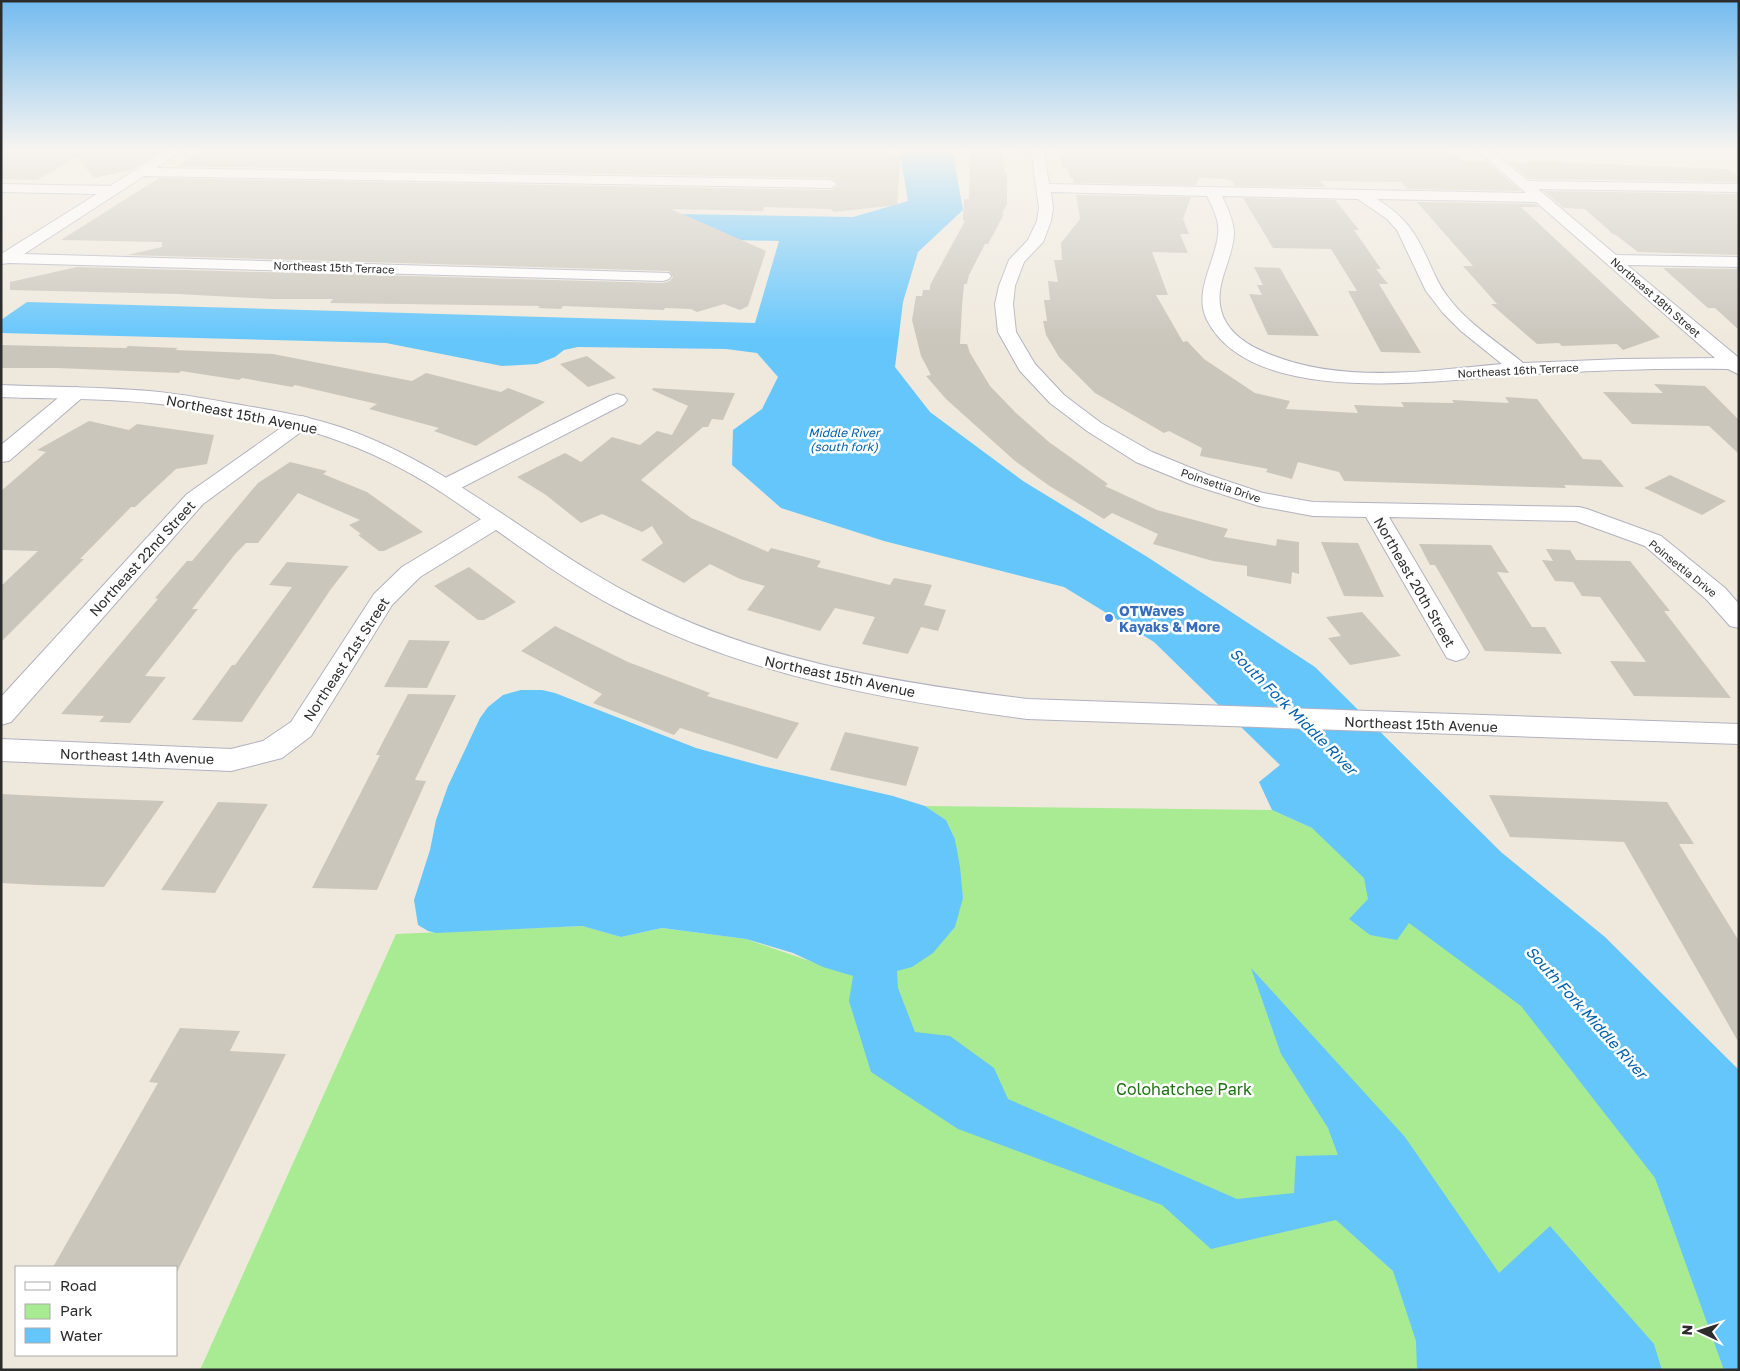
<svg xmlns="http://www.w3.org/2000/svg" width="1740" height="1371" font-family="'Golos Text',sans-serif">
  <style>
    .green { fill: #a9eb93 }
    .water { fill: #65c6fc }
    .building { fill: #cac6bc }
    .lines { fill: none; stroke-linecap: round; stroke-linejoin: round }
    .minor-casing { stroke: #b1b2c1; stroke-width: 2 }
    .tertiary-casing { stroke: #b1b2c1; stroke-width: 2 }
    .minor { fill: #fff; fill-rule: evenodd }
    .tertiary { fill: #fff; fill-rule: evenodd }
    .shop-dot { fill: #3f7fe0; stroke: #fff; stroke-width: 2 }
    .labels { text-anchor: middle; dominant-baseline: central; stroke-width: 5; stroke-linejoin: round; paint-order: stroke }
    .far-street-label { font-size: 11px; fill: #2c2c2c; stroke: #fff }
    .far-water-label { font-size: 12px; font-style: italic; fill: #0061ac; stroke: #fff }
    .street-label { font-size: 14px; fill: #2c2c2c; stroke: #fff }
    .shop-label { font-size: 14px; font-weight: bold; fill: #366cbe; stroke: #fff; text-anchor: start }
    .water-label { font-size: 15px; font-style: italic; fill: #0061ac; stroke: #fff }
    .near-park-label { font-size: 16px; fill: #1e7212; stroke: #fff }
  </style>
  <rect width="100%" height="100%" fill="#efe9dd"/>
  <!-- green -->
  <polygon class="green" points="925,806 1272,810 1312,828 1564,1032 1702,1185 1739,1370 200,1370 396,934 582,926 621,937 662,928 746,939 853,976 963,898 955,839 946,820"/>
  <!-- water -->
  <g class="water">
    <polygon points="899,148 952,148 963,210 918,252 903,302 895,367 930,412 1023,481 1149,558 1315,667 1501,852 1605,937 1739,1070 1739,1370 1724,1370 1655,1178 1521,1006 1409,923 1397,940 1370,935 1349,919 1368,899 1364,878 1312,828 1272,810 1259,782 1280,765 1154,642 1064,587 884,541 781,508 732,465 733,430 762,409 778,377 757,353 726,349 578,347 564,350 555,357 537,364 502,366 386,343 1,333 1,320 27,302 755,323 779,241 138,226 169,205 853,217 908,201"/>
    <polygon points="521,690 542,690 555,693 696,748 762,766 893,796 925,806 946,820 955,839 960,867 963,898 955,927 933,953 912,967 897,971 898,988 915,1032 950,1036 994,1068 1008,1099 1237,1199 1294,1193 1296,1156 1338,1155 1328,1128 1281,1054 1251,968 1405,1137 1499,1273 1550,1226 1654,1344 1662,1370 1417,1370 1416,1341 1393,1271 1336,1220 1211,1249 1162,1205 958,1129 871,1072 849,1001 853,976 823,967 793,953 746,939 662,928 621,937 582,926 436,933 428,931 418,925 414,900 430,850 436,820 448,786 480,718 488,707 503,695"/>
  </g>
  <!-- building -->
  <g class="building">
    <polygon points="13,148 120,151 163,150 131,170 94,178 77,157 37,180 1,179 1,154"/>
    <polygon points="207,148 877,148 900,158 900,165 897,205 834,212 831,209 764,207 763,211 671,209 766,251 748,306 740,310 724,304 697,312 691,309 665,308 664,310 563,306 561,309 538,308 540,306 330,303 333,299 272,299 178,294 10,290 10,282 77,267 663,283 670,281 673,277 669,271 127,255 162,247 162,242 61,240 159,178 830,190 839,185 830,178 177,166"/>
    <polygon points="970,148 997,148 997,152 1002,152 1005,172 1007,174 1007,204 1002,214 1004,214 988,244 985,244 969,275 967,284 964,284 962,306 960,344 967,344 970,353 990,386 1016,413 1049,442 1108,484 1105,486 1157,510 1228,529 1224,537 1276,546 1277,539 1299,542 1299,574 1292,572 1291,584 1247,576 1247,566 1213,561 1153,544 1158,534 1112,513 1104,519 1048,485 1015,461 946,399 926,376 931,375 921,356 912,320 916,296 922,296 923,290 930,290 930,285 965,221 963,220 964,199 969,199"/>
    <polygon points="1058,148 1444,148 1450,155 1455,155 1461,161 1488,162 1521,191 1407,189 1401,182 1385,182 1320,181 1325,187 1235,186 1232,181 1227,179 1199,178 1196,185 1074,183 1073,178 1070,178 1068,168 1062,168"/>
    <polygon points="1530,161 1727,169 1739,177 1739,182 1529,179 1509,162 1532,163"/>
    <polygon points="1543,191 1739,194 1739,255 1638,252 1616,235 1613,234 1585,209 1564,208"/>
    <polygon points="1076,195 1191,197 1183,219 1189,234 1180,234 1188,253 1152,252 1168,295 1156,295 1183,342 1187,341 1204,359 1255,393 1290,401 1286,409 1358,413 1354,405 1404,407 1401,402 1454,403 1452,400 1509,403 1505,397 1537,399 1583,459 1601,460 1624,487 1564,485 1566,488 1344,481 1339,472 1298,462 1292,479 1266,472 1268,469 1200,456 1202,448 1169,431 1164,433 1095,393 1059,357 1046,335 1043,321 1047,321 1044,300 1050,300 1048,281 1058,282 1054,260 1062,260 1061,243 1080,219"/>
    <polygon points="1243,198 1335,200 1359,230 1354,230 1381,269 1376,269 1388,284 1379,284 1421,353 1381,352 1348,291 1357,291 1331,249 1273,248"/>
    <polygon points="1417,202 1535,204 1539,207 1521,207 1660,337 1623,350 1617,344 1562,346 1559,343 1537,344 1491,304 1497,304 1463,266 1473,266"/>
    <polygon points="1254,267 1280,268 1319,336 1268,335 1249,294 1262,295 1257,285 1263,285"/>
    <polygon points="1663,268 1739,269 1739,330 1715,308 1708,308"/>
    <polygon points="1,345 126,348 128,346 178,348 175,350 273,354 412,381 426,373 501,392 508,388 545,402 476,446 434,431 439,428 369,409 377,404 295,385 292,387 242,378 239,380 181,371 179,373 57,368 1,368"/>
    <polygon points="587,356 616,378 588,387 560,364"/>
    <polygon points="1654,384 1705,386 1739,420 1739,454 1709,426 1632,424 1603,392 1663,393"/>
    <polygon points="653,388 735,393 723,420 712,419 708,427 703,427 641,480 691,518 768,552 771,548 821,561 817,567 890,585 894,578 932,585 924,605 946,610 938,631 921,627 908,654 862,644 875,617 835,608 820,631 747,610 765,586 740,579 710,564 684,583 641,560 663,543 652,526 642,532 602,514 581,523 546,495 517,477 565,453 581,462 612,437 640,445 657,431 672,435 688,406 652,390"/>
    <polygon points="89,421 129,430 137,424 214,435 207,464 176,469 135,507 131,507 80,559 84,559 1,642 1,586 38,551 1,550 1,491 46,452 37,450"/>
    <polygon points="290,462 327,471 323,474 367,492 423,532 384,551 379,551 358,535 361,534 349,525 360,520 298,493 258,543 246,543 236,553 192,609 198,609 145,676 166,677 130,723 99,722 104,716 61,714 158,599 155,598 187,561 192,561 258,483"/>
    <polygon points="1670,475 1726,501 1702,515 1644,488"/>
    <polygon points="1321,542 1358,543 1384,597 1344,596"/>
    <polygon points="1419,544 1491,545 1509,573 1497,572 1532,627 1545,627 1562,654 1485,651 1435,565 1430,565"/>
    <polygon points="1546,549 1570,550 1576,560 1630,561 1670,611 1664,611 1731,698 1634,696 1610,661 1646,662 1600,597 1582,596 1573,582 1555,581 1542,560 1553,561"/>
    <polygon points="287,562 349,566 331,589 242,722 192,720 232,665 235,665 292,587 269,585"/>
    <polygon points="469,567 516,602 484,620 478,620 434,586"/>
    <polygon points="1362,612 1401,656 1350,665 1328,638 1341,636 1326,617"/>
    <polygon points="555,626 628,662 710,693 707,696 799,723 777,759 680,728 674,735 593,703 602,694 521,651"/>
    <polygon points="409,640 450,641 427,688 384,687"/>
    <polygon points="408,694 456,695 415,780 426,781 377,890 312,888 380,755 376,755"/>
    <polygon points="845,732 919,747 906,786 830,770"/>
    <polygon points="1,794 81,798 164,801 104,887 37,885 1,883"/>
    <polygon points="1489,795 1667,802 1694,844 1679,844 1739,941 1739,1043 1624,842 1510,837"/>
    <polygon points="218,802 268,804 215,893 161,890"/>
    <polygon points="180,1028 240,1031 230,1051 286,1054 176,1274 176,1267 53,1267 158,1083 149,1082"/>
  </g>
  <g class="lines">
    <defs>
      <g id="minor">
        <polygon points="170,148 185,148 156,168 830,180 837,184 830,188 144,176 24,254 669,273 671,276 669,279 663,281 9,263 1,264 1,254 97,194 1,192 1,184 110,186"/>
        <path d="M1031,148H1043L1049,184L1526,193L1475,148H1489L1528,181L1739,184V192L1538,189L1616,255L1739,257V267L1627,265L1739,358L1738,374L1728,369C1664,368 1599,370 1535,374C1451,378 1254,412 1207,320C1193,292 1215,263 1218,235C1220,221 1213,208 1207,196L1051,192L1053,208L1051,221L1043,242L1024,262L1015,286L1013,304L1016,332L1035,364L1064,395L1101,423L1152,452L1206,474L1263,493L1313,502L1579,507L1587,509L1661,536L1725,588L1739,604V628L1730,626L1707,600L1645,546L1576,521L1389,517L1469,652L1465,658L1456,661L1447,658L1366,517L1313,516L1259,506L1190,484L1136,462L1087,431L1050,403L1020,371L998,332L995,304L999,286L1009,260L1028,240L1037,221L1039,208ZM1222,196L1358,199L1387,219L1397,230L1426,291L1443,313L1461,331L1502,364C1423,371 1337,385 1262,351C1244,343 1226,330 1221,310C1214,283 1234,258 1234,232C1233,219 1227,207 1222,196ZM1377,199L1536,202L1715,358L1622,359L1523,363C1498,342 1468,324 1448,297C1439,286 1434,273 1428,260C1415,231 1404,216 1377,199Z"/>
        <polygon points="76,387 83,389 86,393 83,397 9,461 1,462 1,445 69,389"/>
        <polygon points="617,394 624,396 627,400 624,404 455,491 447,493 439,491 436,486 439,481 610,396"/>
        <polygon points="302,416 309,418 312,422 309,426 203,504 11,722 1,725 1,697 187,494 295,418"/>
        <polygon points="496,513 504,515 508,520 504,525 420,577 392,605 311,736 282,758 231,771 1,761 1,739 231,749 263,741 291,722 374,594 402,567 488,515"/>
      </g>
      <path id="tertiary" d="M1,385C50,387 100,387 149,391C184,394 218,401 252,407C283,412 313,418 343,428C450,465 533,543 632,595C754,660 891,682 1027,699L1739,724V744L1027,719C884,700 744,675 615,607C554,575 499,530 441,492C406,469 367,450 328,437C301,428 275,423 247,418C215,412 182,406 150,403C101,398 51,399 1,397Z"/>
    </defs>
    <!-- minor casing -->
    <use href="#minor" class="minor-casing"/>
    <!-- tertiary casing -->
    <use href="#tertiary" class="tertiary-casing"/>
    <!-- minor -->
    <use href="#minor" class="minor"/>
    <!-- tertiary -->
    <use href="#tertiary" class="tertiary"/>
  </g>
  <!-- sky -->
  <linearGradient id="sky" x2="0" y2="1"><stop stop-color="#73bbf0"/><stop offset="0.44" stop-color="#f8f5f0"/><stop offset="1" stop-color="#f8f5f0" stop-opacity="0"/></linearGradient>
  <rect width="1740" height="340" fill="url(#sky)"/>
  <!-- markers -->
  <circle class="shop-dot" cx="1109" cy="618" r="5"/>
  <g class="labels">
    <!-- far-street labels -->
    <g class="far-street-label">
      <text transform="translate(334 267) rotate(2)">Northeast 15th Terrace</text>
      <text transform="translate(1656 297) rotate(41)">Northeast 18th Street</text>
      <text transform="translate(1518 370) rotate(-3)">Northeast 16th Terrace</text>
      <text transform="translate(1221 485) rotate(19)">Poinsettia Drive</text>
      <text transform="translate(1683 568) rotate(39)">Poinsettia Drive</text>
    </g>
    <!-- far-water labels -->
    <g class="far-water-label">
      <text x="844" y="432">Middle River<tspan x="844" dy="14">(south fork)</tspan></text>
    </g>
    <!-- street labels -->
    <g class="street-label">
      <text transform="translate(242 414) rotate(11)">Northeast 15th Avenue</text>
      <text transform="translate(142 558) rotate(-48)">Northeast 22nd Street</text>
      <text transform="translate(1415 582) rotate(60)">Northeast 20th Street</text>
      <text transform="translate(346 659) rotate(-57)">Northeast 21st Street</text>
      <text transform="translate(840 676) rotate(12)">Northeast 15th Avenue</text>
      <text transform="translate(1421 724) rotate(2)">Northeast 15th Avenue</text>
      <text transform="translate(137 756) rotate(2)">Northeast 14th Avenue</text>
    </g>
    <!-- shop labels -->
    <g class="shop-label">
      <text x="1119" y="610">OTWaves<tspan x="1119" dy="16">Kayaks &amp; More</tspan></text>
    </g>
    <!-- water labels -->
    <g class="water-label">
      <text transform="translate(1294 711) rotate(45)">South Fork Middle River</text>
      <text transform="translate(1587 1012) rotate(48)">South Fork Middle River</text>
    </g>
    <!-- near-park labels -->
    <g class="near-park-label">
      <text x="1184" y="1089">Colohatchee Park</text>
    </g>
  </g>
  <!-- border -->
  <rect width="1740" height="1371" fill="none" stroke="#2c2c2c" stroke-width="5"/>
  <!-- legend -->
  <rect x="15" y="1266" width="162" height="90" fill="#ffffff" stroke="#ababab"/>
  <rect x="25" y="1282" width="25" height="8" fill="#ffffff" stroke="#ababab"/>
  <text x="60" y="1291" font-size="15" fill="#2c2c2c">Road</text>
  <rect x="25" y="1304" width="25" height="15" fill="#a9eb93" stroke="#ababab"/>
  <text x="60" y="1316" font-size="15" fill="#2c2c2c">Park</text>
  <rect x="25" y="1328" width="25" height="15" fill="#65c6fc" stroke="#ababab"/>
  <text x="60" y="1341" font-size="15" fill="#2c2c2c">Water</text>
  <!-- north arrow -->
  <g transform="translate(1700 1331) rotate(274)" stroke="#ffffff" stroke-width="4" paint-order="stroke">
  <path d="M0-4L9 19L0 12L-9 19Z" fill="#2c2c2c"/>
  <text y="-8" font-size="14" font-weight="bold" text-anchor="middle" fill="#2c2c2c">N</text>
  </g>
</svg>
